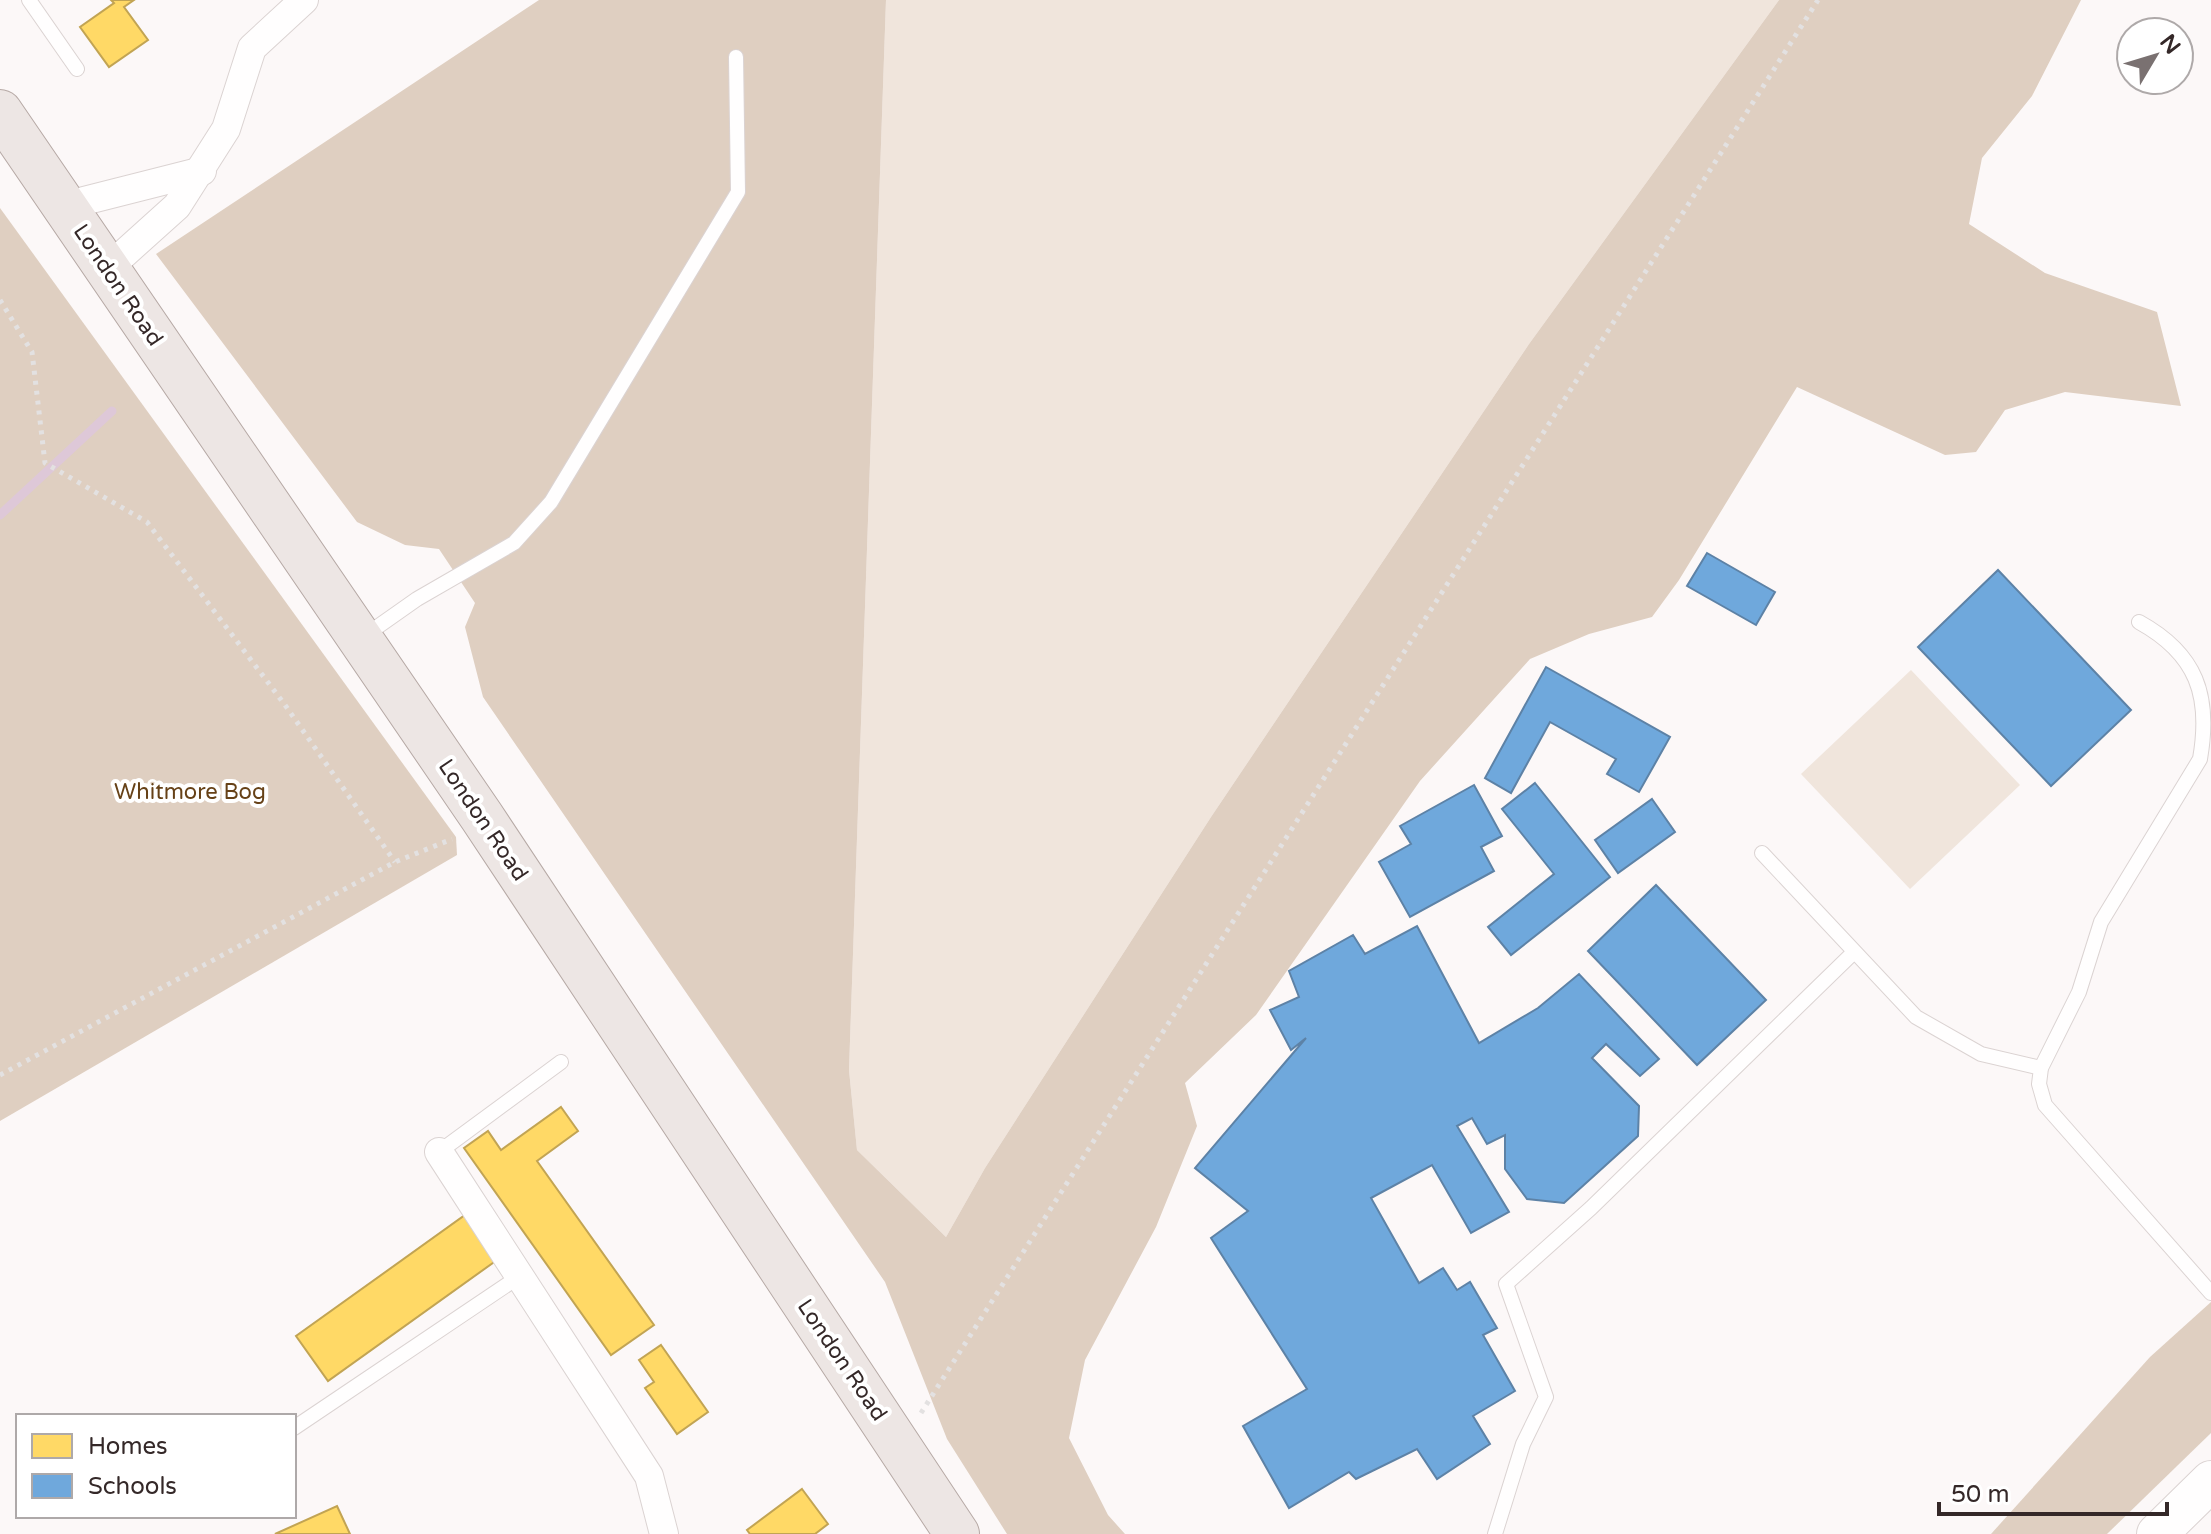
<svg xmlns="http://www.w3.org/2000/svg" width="2211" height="1534" font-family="'Varela Round',sans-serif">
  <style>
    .green { fill: #f0e5dc }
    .forest { fill: #dfcfc1 }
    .homes { fill: #ffd966; stroke: #c2a453; stroke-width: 2 }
    .schools { fill: #6fa8dc; stroke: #5d82a6; stroke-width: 2 }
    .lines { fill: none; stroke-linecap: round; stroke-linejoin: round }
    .stream { stroke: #dec8d8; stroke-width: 9 }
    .service-casing { stroke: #dbd3d2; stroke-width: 16 }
    .minor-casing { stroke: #dbd3d2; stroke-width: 30 }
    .secondary-casing { stroke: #dbd3d2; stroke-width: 42 }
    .primary-casing { stroke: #b6a9a5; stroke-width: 46 }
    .path { stroke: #e3e1e1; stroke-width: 5; stroke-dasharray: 4 6; stroke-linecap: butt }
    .service { stroke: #fffefe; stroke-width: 14 }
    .minor { stroke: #fffefe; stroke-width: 28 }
    .secondary { stroke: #fffefe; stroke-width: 40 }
    .primary { stroke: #ede6e4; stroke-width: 44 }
    .labels { text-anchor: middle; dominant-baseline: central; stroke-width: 8; stroke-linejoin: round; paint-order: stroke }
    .street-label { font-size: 22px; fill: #342828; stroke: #fff }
    .park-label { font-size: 22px; fill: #664117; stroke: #fff }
  </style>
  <rect width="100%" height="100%" fill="#fcf8f8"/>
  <!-- green -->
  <g class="green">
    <polygon points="886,0 1779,0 1529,344 1211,817 985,1168 946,1237 857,1150 849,1070"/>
    <polygon points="1911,670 2020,785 1910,889 1801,774"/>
  </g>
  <!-- forest -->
  <g class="forest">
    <polygon points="539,0 886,0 849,1070 857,1150 946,1237 985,1168 1211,817 1529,344 1779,0 2081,0 2032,96 1982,158 1969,224 2045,273 2157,312 2181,406 2065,392 2005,410 1976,452 1945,455 1797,387 1679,580 1652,617 1589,634 1530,659 1420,781 1256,1015 1185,1083 1197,1126 1156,1227 1085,1360 1069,1438 1108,1515 1125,1534 1007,1534 947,1439 885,1282 483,697 465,627 475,603 439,549 405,545 357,522 156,254"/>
    <polygon points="0,208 456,837 457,855 0,1121"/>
    <polygon points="2211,1302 2211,1433 2107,1534 1991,1534 2150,1357"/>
  </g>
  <!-- homes -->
  <g class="homes">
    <polygon points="111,0 134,0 124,7 148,40 109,67 80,27 114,3"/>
    <polygon points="561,1107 578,1131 537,1161 654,1325 611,1355 464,1148 488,1131 501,1150"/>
    <polygon points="465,1215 497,1260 328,1381 296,1336"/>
    <polygon points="661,1345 708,1412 677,1434 645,1388 654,1382 639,1360"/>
    <polygon points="802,1489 828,1524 815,1534 750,1534 747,1530"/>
    <polygon points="337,1506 350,1534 275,1534"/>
  </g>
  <!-- schools -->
  <g class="schools">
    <polygon points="1707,553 1775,592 1756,625 1687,586"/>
    <polygon points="1998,570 2131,710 2051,786 1918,647"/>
    <polygon points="1546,667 1670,737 1639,792 1607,774 1616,759 1550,722 1511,793 1485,778"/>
    <polygon points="1535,783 1610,877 1511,955 1488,927 1554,874 1502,809"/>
    <polygon points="1474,785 1502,836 1481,847 1494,871 1410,917 1379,862 1411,844 1400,826"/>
    <polygon points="1652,799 1675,832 1618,873 1595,840"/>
    <polygon points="1656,885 1766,1000 1697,1065 1588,951"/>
    <polygon points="1417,926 1479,1043 1538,1008 1579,974 1659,1059 1640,1076 1606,1044 1592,1058 1639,1106 1638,1136 1564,1203 1527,1199 1505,1169 1505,1135 1487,1144 1472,1118 1457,1126 1509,1212 1471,1233 1432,1165 1371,1198 1419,1283 1443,1268 1457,1290 1470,1282 1497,1328 1483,1335 1515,1391 1473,1416 1490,1444 1437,1479 1417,1449 1356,1479 1349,1472 1289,1508 1243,1426 1307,1389 1211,1238 1248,1211 1195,1168 1306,1038 1291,1050 1270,1010 1299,997 1289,971 1353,935 1365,954"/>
  </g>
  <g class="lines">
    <!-- stream -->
    <polyline class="stream" points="0,515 112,411"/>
    <defs>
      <g id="service">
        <polyline points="29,0 77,69"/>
        <path d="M2139,622C2197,654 2211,696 2200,759L2101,922L2079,992L2041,1068L2039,1084L2045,1105L2211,1293"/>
        <polyline points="363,637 417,599 514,543 551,502 738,192 736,57"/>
        <polyline points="1762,853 1916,1017 1981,1054 2041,1068"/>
        <polyline points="439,1152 561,1062"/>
        <polyline points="294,1428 520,1276"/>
        <polyline points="1495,1534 1523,1444 1546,1397 1506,1284 1591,1208 1853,953"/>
      </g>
      <g id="minor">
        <polyline points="64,206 202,171"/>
        <polyline points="107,269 177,206 226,129 252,48 304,0"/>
        <polyline points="439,1152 649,1476 664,1534"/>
      </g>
      <polyline id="secondary" points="2157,1534 2211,1481"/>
      <polyline id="primary" points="0,112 482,817 957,1534"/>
    </defs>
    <!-- service casing -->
    <use href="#service" class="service-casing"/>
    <!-- minor casing -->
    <use href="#minor" class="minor-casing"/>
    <!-- secondary casing -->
    <use href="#secondary" class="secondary-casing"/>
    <!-- primary casing -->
    <use href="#primary" class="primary-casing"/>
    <!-- path -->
    <g class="path">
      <polyline points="0,300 32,352 45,463 147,522 285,705 395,862"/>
      <polyline points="0,1075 395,862 452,839"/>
      <polyline points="921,1413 1818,0"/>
    </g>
    <!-- service -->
    <use href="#service" class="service"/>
    <!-- minor -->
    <use href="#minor" class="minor"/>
    <!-- secondary -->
    <use href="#secondary" class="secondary"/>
    <!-- primary -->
    <use href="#primary" class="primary"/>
  </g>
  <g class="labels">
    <!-- street labels -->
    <g class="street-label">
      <text transform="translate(118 285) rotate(56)">London Road</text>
      <text transform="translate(483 820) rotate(56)">London Road</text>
      <text transform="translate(842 1360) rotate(56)">London Road</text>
    </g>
    <!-- park labels -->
    <g class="park-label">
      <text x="190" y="792">Whitmore Bog</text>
    </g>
  </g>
  <!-- legend -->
  <rect x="16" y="1414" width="280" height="104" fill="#ffffff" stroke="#aea9a9" stroke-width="2"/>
  <rect x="32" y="1434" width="40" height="24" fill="#ffd966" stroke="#aea9a9" stroke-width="2"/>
  <text x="88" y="1454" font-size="24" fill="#342828">Homes</text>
  <rect x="32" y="1474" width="40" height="24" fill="#6fa8dc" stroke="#aea9a9" stroke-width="2"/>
  <text x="88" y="1494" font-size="24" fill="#342828">Schools</text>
  <!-- north arrow -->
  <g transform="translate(2155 56) rotate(52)"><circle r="38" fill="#ffffff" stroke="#aea9a9" stroke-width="2"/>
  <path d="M0-6L14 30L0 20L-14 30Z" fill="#7a7171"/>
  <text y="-12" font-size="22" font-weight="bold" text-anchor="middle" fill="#342828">N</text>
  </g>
  <!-- scale -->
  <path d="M1939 1502v12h228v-12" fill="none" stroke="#342828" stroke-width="4"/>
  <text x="1951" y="1502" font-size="24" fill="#342828" stroke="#ffffff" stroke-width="6" paint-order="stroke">50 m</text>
</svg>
